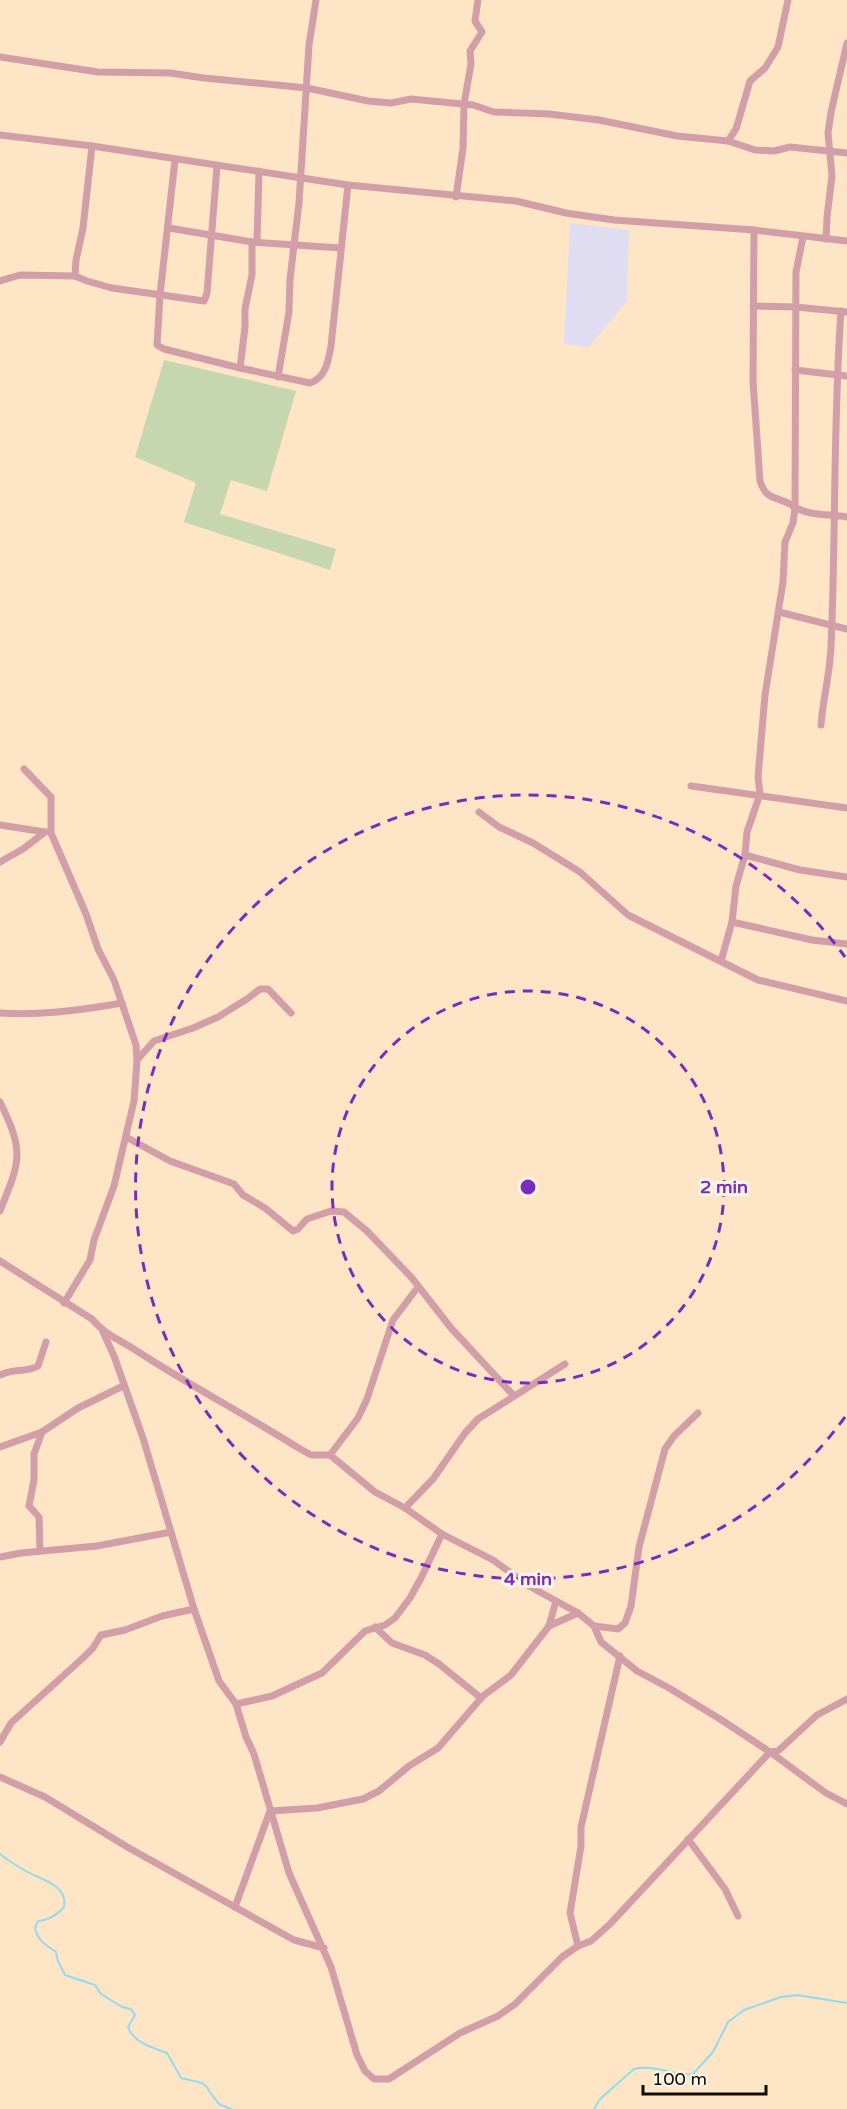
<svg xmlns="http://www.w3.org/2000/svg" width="847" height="2109" font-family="'Varela Round',sans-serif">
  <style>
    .education { fill: #e0dcf2 }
    .green { fill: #c6d7af }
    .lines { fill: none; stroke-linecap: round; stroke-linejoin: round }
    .stream { stroke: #93dbef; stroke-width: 2 }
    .minor { stroke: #d29fa8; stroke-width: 7 }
    .ring { fill: none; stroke: #7b2cbf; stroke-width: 3; stroke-dasharray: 10 8 }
    .centre { fill: #7b2cbf; stroke: #fff5e9; stroke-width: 3 }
    .ring-label { font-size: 18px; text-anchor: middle; font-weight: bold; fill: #7b2cbf; stroke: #fff5e9; stroke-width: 6; stroke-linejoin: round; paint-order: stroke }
  </style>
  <rect width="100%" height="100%" fill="#fde5c6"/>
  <!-- education -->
  <polygon class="education" points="570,223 629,230 627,301 589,347 564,344"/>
  <!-- green -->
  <polygon class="green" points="164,360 296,391 267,491 231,480 220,514 336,549 330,570 184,522 196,483 135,457"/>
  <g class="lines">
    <!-- stream -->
    <g class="stream">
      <path d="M0,1854C7,1860 16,1865 24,1870C39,1879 68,1884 64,1907C57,1915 49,1920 38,1921L35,1928C37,1940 47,1946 56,1952L58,1961L65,1975L95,1985L101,1994L122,2007L131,2009L135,2015L128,2027C133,2042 153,2048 167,2053L181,2078L202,2083L207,2087L209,2091L219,2104L231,2109"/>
      <path d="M594,2109L600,2099L634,2069C653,2064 674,2076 693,2074L713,2052L728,2022L744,2010L781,1997L797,1995L847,2003"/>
    </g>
    <!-- minor -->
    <g class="minor">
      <polyline points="0,57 98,72 170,73 204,78 307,88 368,101 391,103 411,99 473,105 494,112 549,114 599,120 677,136 728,141 755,150 774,151 790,147 847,153"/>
      <polyline points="0,135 92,146 348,185 516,201 566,213 614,220 754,230 847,241"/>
      <polyline points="728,141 736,129 750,81 765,68 778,47 788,0"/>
      <path d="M175,160L160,295L157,345L164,349L240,368L310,383C326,377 328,362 331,346L348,185"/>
      <polyline points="456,197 463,148 464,104 471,64 470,51 482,32 475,21 478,0"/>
      <polyline points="169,228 252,242 341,248"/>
      <path d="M754,230L753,381L760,481C766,499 773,496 788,503C791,504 793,507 796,508C812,516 830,514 847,517"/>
      <polyline points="826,239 827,217 832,176 828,133 831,112 847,43"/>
      <polyline points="257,242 259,171"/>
      <polyline points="75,276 76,260 83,228 92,146"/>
      <polyline points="0,281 20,275 75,276 87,281 112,288 204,301 207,293 217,166"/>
      <polyline points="753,306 796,307 847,312"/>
      <polyline points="240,368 245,327 245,309 252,275 252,242"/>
      <polyline points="795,370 847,376"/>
      <polyline points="278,377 289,312 290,279 299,203 309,45 316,0"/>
      <polyline points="779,612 847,629"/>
      <path d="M821,725C823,699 830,673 831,647C836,535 833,423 841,311"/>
      <polyline points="24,769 51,797 51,833 86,914 98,949 114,980 136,1045 137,1060 134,1101 114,1186 94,1240 90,1260 64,1303"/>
      <polyline points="691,786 847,808"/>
      <polyline points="479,812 499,827 533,843 580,872 628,915 758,980 847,1001"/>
      <polyline points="0,825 45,832"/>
      <polyline points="745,855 800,870 847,877"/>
      <polyline points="0,862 23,849 45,832"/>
      <polyline points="732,922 812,940 847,944"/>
      <polyline points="721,961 732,922 736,886 745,855 747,832 760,794 758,777 765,695 783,582 785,542 793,523 795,508 796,272 803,237"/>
      <path d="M0,1013C40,1016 83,1010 122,1003"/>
      <polyline points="137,1060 154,1041 193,1028 218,1017 247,999 260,989 268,989 291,1013"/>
      <path d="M0,1102C25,1153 20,1161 0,1211"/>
      <polyline points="126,1137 170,1161 234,1184 243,1195 265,1208 293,1231 298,1229 307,1219 331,1211 344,1212 367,1231 412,1278 451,1328 514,1396"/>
      <path d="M0,1261L92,1319C106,1336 119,1339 137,1351C189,1385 244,1414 297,1447L311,1455H330L375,1492L405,1508L442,1534L493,1560L529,1586L578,1613L594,1626L601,1642L637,1671L669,1688L720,1719L770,1752L826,1793L847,1804"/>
      <polyline points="103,1332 114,1356 143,1438 194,1609 219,1681 236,1704 246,1737 254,1754 289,1873 331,1967 357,2055 365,2071 374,2079 389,2079 460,2033 498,2016 515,2004 562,1957 578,1946 591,1941 610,1924 770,1752 778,1751 817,1715 847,1699"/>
      <path d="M0,1375C15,1368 25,1373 38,1366L46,1342"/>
      <polyline points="0,1447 42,1432 78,1408 123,1386"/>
      <polyline points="330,1455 358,1418 367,1399 393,1320 418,1287"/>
      <polyline points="405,1508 433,1479 465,1433 478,1419 565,1364"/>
      <polyline points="40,1551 39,1517 29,1506 34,1480 34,1454 42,1432"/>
      <polyline points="0,1557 21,1553 97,1546 171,1532"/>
      <polyline points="549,1626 578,1613"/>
      <polyline points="594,1626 618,1629 625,1623 631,1606 639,1547 665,1449 674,1436 698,1413"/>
      <polyline points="375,1627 392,1643 425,1655 439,1664 481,1698"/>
      <polyline points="236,1704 272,1696 322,1673 365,1631 385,1625 395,1618 410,1598 421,1578 442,1534"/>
      <polyline points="0,1742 11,1723 84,1657 93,1648 101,1635 125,1630 162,1616 194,1609"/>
      <polyline points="0,1777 45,1797 129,1848 294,1940 324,1948"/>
      <polyline points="688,1839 725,1889 738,1916"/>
      <polyline points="235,1907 270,1811 317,1808 363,1799 379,1791 409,1766 438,1748 483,1696 511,1675 549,1626 556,1601"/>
      <polyline points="578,1946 570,1913 581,1846 581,1827 620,1656"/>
    </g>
  </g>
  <!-- distance rings -->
  <g class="ring">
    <circle cx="528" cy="1187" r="196"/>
    <path d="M845 1417A392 392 0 1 1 845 957"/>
  </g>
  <circle cx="528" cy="1187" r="9" class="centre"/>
  <g class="ring-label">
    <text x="724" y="1193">2 min</text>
    <text x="528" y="1585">4 min</text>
  </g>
  <!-- scale -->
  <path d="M643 2085v9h123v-9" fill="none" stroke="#110a02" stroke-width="3"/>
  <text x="652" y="2085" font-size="18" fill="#110a02" stroke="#fff5e9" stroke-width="4.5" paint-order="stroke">100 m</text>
</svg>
